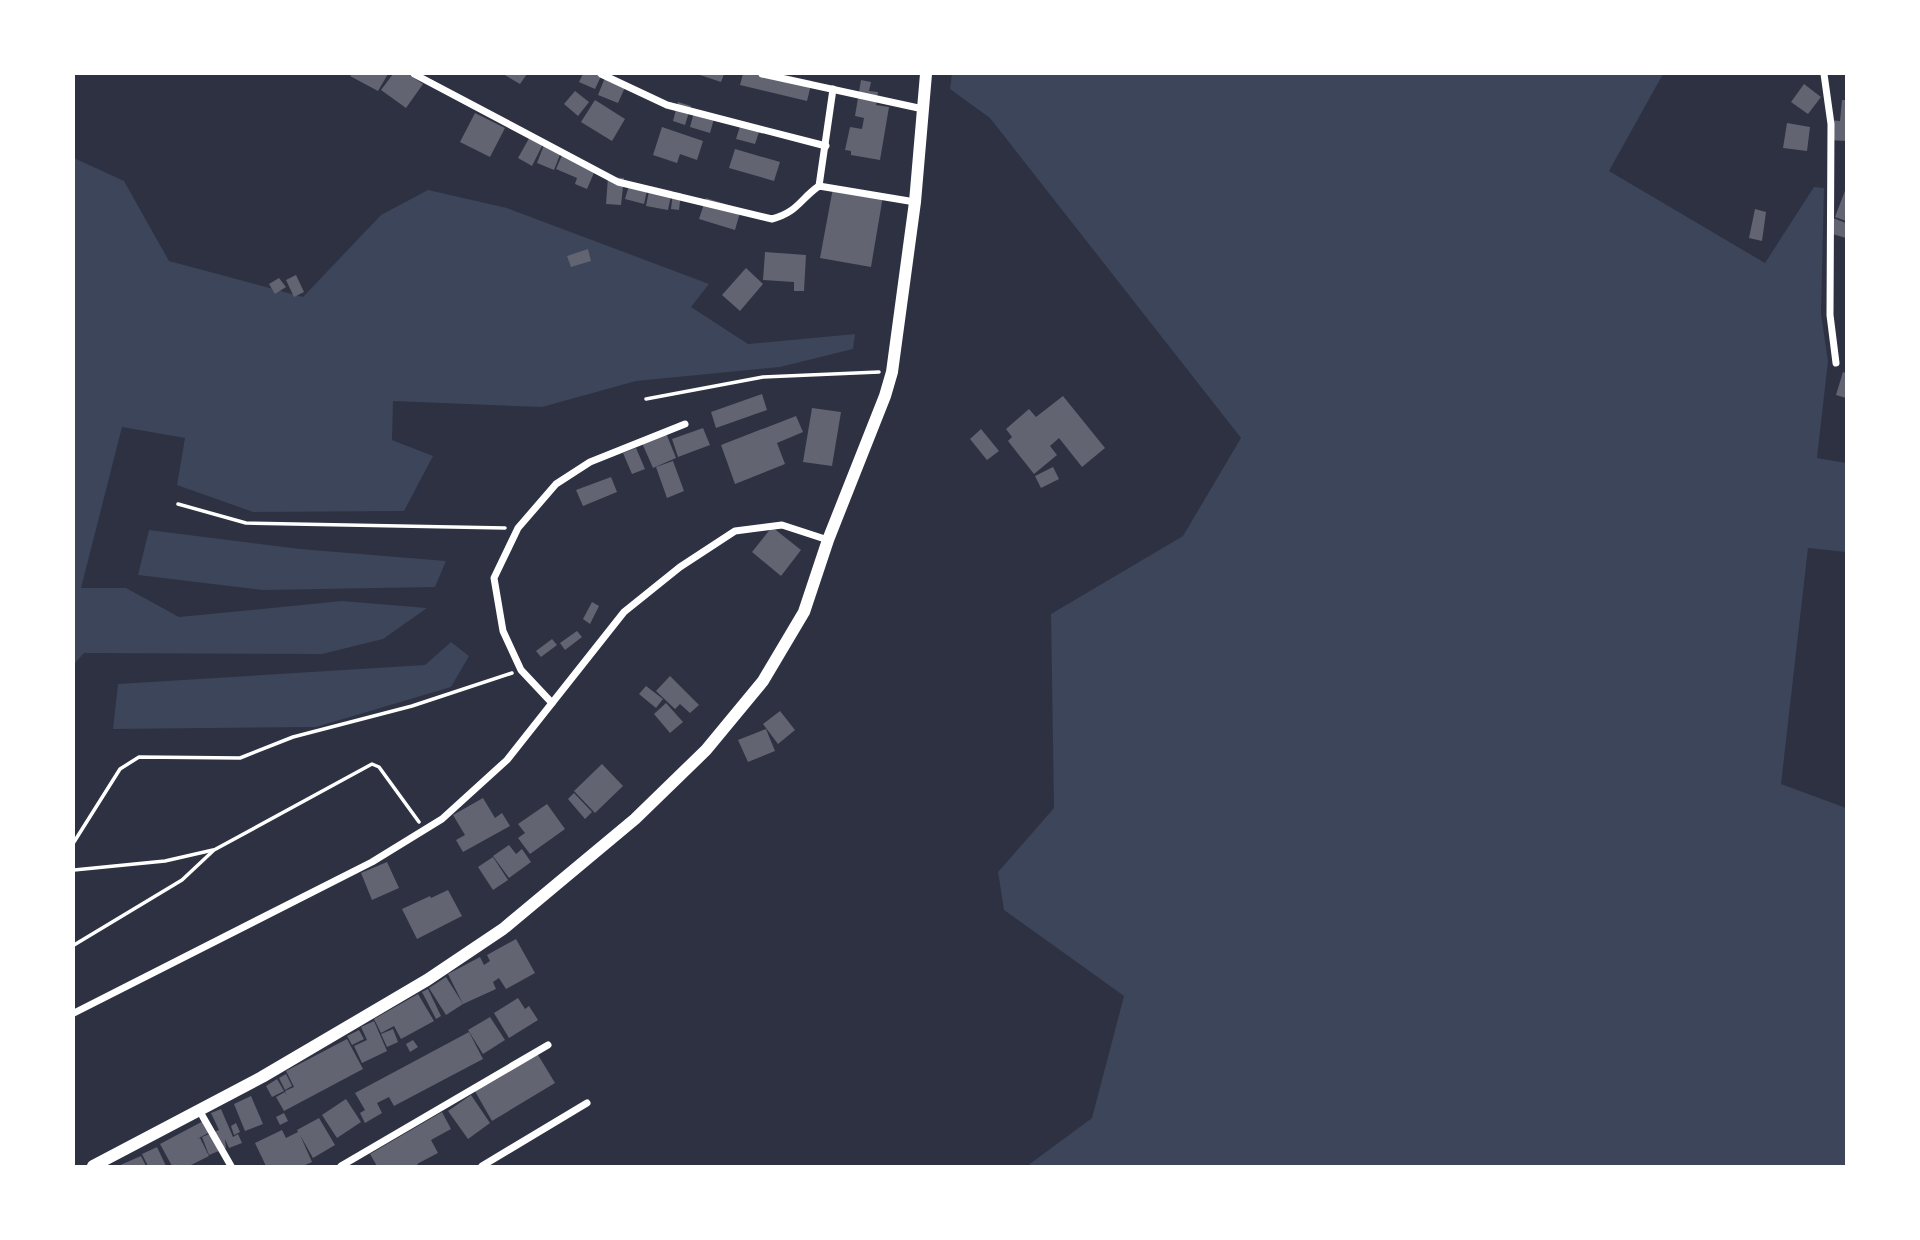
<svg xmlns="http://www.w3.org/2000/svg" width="1920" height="1240" font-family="Inter,sans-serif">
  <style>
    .green { fill: #3c4559 }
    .building { fill: #626471 }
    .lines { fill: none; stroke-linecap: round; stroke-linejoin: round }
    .path { stroke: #fff; stroke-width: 3.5 }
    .minor { stroke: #fff; stroke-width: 7 }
    .primary { stroke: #fff; stroke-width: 12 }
  </style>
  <rect width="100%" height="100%" fill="#2d3142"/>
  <!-- green -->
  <g class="green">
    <polygon points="952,74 1663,74 1609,171 1765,263 1814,187 1824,188 1821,314 1828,361 1817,458 1846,463 1846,552 1808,548 1781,784 1846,808 1846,1166 1027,1166 1092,1118 1124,996 1004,910 998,872 1054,808 1051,614 1183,536 1241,438 990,118 950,89"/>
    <polygon points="74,158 124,181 169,261 303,297 381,215 428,190 507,208 709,284 691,307 748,344 855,334 853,349 780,367 636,381 542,407 393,401 392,440 433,456 404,511 253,512 177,485 185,438 122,427 81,588 126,588 179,617 342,601 427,608 383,639 322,654 84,653 74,664"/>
    <polygon points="149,530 300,549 446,561 435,587 263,590 138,575"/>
    <polygon points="451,642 469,656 451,687 316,727 113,729 118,684 425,665"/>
  </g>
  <!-- building -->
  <g class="building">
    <polygon points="352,74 388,74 378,91 350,76"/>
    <polygon points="393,74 408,74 423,84 406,108 381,90"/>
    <polygon points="503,74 527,74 520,84"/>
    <polygon points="583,74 602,74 595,89 579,82"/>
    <polygon points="697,74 724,74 721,82"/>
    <polygon points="743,74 780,74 812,81 807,101 740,85"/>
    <polygon points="606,75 627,83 618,103 598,95"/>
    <polygon points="861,80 871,82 869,91 878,92 876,105 889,107 880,160 851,155 851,151 845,150 850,127 862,129 864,118 855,116"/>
    <polygon points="1804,84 1821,97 1808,114 1791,102"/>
    <polygon points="575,91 589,102 578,116 564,104"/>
    <polygon points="595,100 625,119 612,141 581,122"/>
    <polygon points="1842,100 1846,100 1846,141 1828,140 1829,120 1840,121"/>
    <polygon points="678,102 691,106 685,125 673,121"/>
    <polygon points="695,109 715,115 710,133 690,127"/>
    <polygon points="475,113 505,128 490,157 460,142"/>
    <polygon points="741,123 760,129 755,144 736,139"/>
    <polygon points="1787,123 1810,127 1807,151 1783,148"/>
    <polygon points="662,127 703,141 697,160 680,154 677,163 653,155"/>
    <polygon points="532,133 545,140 532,166 518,158"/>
    <polygon points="544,145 561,152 554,170 537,163"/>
    <polygon points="735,149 780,162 774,181 729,168"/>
    <polygon points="563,153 596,168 587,189 575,184 577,178 556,169"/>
    <polygon points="608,177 624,178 621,205 606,204"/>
    <polygon points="630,182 648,186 644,204 625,199"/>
    <polygon points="650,186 672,191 668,210 646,206"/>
    <polygon points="833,188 883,196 871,267 820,258"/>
    <polygon points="1846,188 1846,221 1835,217"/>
    <polygon points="673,192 681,193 679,210 671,209"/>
    <polygon points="706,198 741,209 735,230 699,219"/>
    <polygon points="1755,209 1766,212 1762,241 1749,238"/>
    <polygon points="1833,218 1846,223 1846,238 1829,233"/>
    <polygon points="588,249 591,261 571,267 567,256"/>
    <polygon points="765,252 806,255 804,291 794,291 794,282 763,280"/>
    <polygon points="746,268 763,284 740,311 722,295"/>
    <polygon points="296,275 304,292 294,297 286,280"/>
    <polygon points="279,278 286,287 275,294 269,284"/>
    <polygon points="1843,372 1846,373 1846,398 1836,395"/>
    <polygon points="762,394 767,410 716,428 711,412"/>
    <polygon points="1063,396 1105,448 1082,467 1059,438 1050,446 1057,455 1034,474 1008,441 1012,437 1006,429 1029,409 1036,417"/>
    <polygon points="812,408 841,412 832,466 803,462"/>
    <polygon points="796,416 803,432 777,443 785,464 735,484 721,445"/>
    <polygon points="703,428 710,445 678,457 672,439"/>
    <polygon points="981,429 999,451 987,460 970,439"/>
    <polygon points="666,433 676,458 653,468 642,443"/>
    <polygon points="636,448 645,469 632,474 623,453"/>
    <polygon points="673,461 684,491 667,498 656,467"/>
    <polygon points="1053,467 1059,479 1041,488 1035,476"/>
    <polygon points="611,477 617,492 583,506 576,490"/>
    <polygon points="772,527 801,550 781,576 752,552"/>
    <polygon points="592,602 599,606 590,624 583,619"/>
    <polygon points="577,631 582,637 565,650 560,643"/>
    <polygon points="552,639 557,645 541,657 536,651"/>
    <polygon points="670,676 699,705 690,713 680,704 675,709 656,691"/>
    <polygon points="646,686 663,699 656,708 639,694"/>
    <polygon points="666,703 683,722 670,733 654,714"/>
    <polygon points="780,711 795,730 778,744 763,724"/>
    <polygon points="766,729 775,751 748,762 738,740"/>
    <polygon points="602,764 623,786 595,813 574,791"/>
    <polygon points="574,793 592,812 585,819 568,799"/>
    <polygon points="483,798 495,818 502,813 510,826 463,852 456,840 465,835 453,815"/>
    <polygon points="547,804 565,829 530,854 518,838 525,833 518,824"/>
    <polygon points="509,845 516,854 522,849 531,862 509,878 493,856"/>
    <polygon points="493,857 508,880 493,890 478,867"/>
    <polygon points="387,862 399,888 372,900 361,873"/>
    <polygon points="448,890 462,916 417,939 402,909 430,896 431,898"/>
    <polygon points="516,939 535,973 506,989 499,978 493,982 496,989 463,1004 448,974 480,957 484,965 490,961 487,955"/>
    <polygon points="446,977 463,1004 446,1015 429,988"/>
    <polygon points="428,989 441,1016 436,1019 422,992"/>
    <polygon points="418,994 434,1021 401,1039 394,1026 381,1033 374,1019"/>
    <polygon points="518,998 525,1009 529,1006 538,1020 509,1038 494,1013"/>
    <polygon points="490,1017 505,1040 483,1054 468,1030"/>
    <polygon points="374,1021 387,1051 362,1063 354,1046 367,1040 361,1027"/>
    <polygon points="393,1029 398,1042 387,1047 381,1034"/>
    <polygon points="359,1030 364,1039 352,1045 347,1036"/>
    <polygon points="469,1032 483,1059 394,1106 389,1097 377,1103 382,1113 365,1123 360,1113 365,1110 355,1093"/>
    <polygon points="347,1039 363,1069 284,1111 276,1097 285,1092 287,1096 285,1091 294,1087 286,1071"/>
    <polygon points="413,1040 418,1047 410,1052 406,1044"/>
    <polygon points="535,1050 555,1083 492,1121 472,1086"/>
    <polygon points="286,1074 292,1086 285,1090 279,1078"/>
    <polygon points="277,1079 284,1091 272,1097 266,1086"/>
    <polygon points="471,1095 490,1123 468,1139 448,1111"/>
    <polygon points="251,1096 263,1124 245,1131 234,1104"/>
    <polygon points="346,1099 361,1122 337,1138 322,1115"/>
    <polygon points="221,1109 233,1137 238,1134 242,1143 229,1148 225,1139 226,1148 209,1155 202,1137 219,1130 211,1113"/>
    <polygon points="442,1112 451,1129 431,1140 438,1153 417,1164 419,1166 377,1166 370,1154"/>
    <polygon points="284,1113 288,1121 280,1125 276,1117"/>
    <polygon points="319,1118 335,1145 313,1158 300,1135 312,1162 303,1166 266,1166 255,1143 282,1130 286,1138 298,1132 297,1130"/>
    <polygon points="207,1119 212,1131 197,1139 200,1138 209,1156 189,1166 172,1166 160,1144"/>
    <polygon points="236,1123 240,1132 234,1135 231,1126"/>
    <polygon points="157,1147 166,1166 148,1166 142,1154"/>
    <polygon points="141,1156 146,1166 118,1166"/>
  </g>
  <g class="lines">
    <!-- path -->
    <g class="path">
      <polyline points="646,399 763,377 879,372"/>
      <polyline points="178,504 246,523 505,528"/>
      <polyline points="74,842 120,769 139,757 240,758 293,737 412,706 512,673"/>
      <polyline points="74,870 165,861 213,850"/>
      <polyline points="74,945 182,880 214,850 372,764 379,767 419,822"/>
    </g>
    <!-- minor -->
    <g class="minor">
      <path d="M414,74L618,182L772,219C798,212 800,199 819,186L915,202"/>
      <polyline points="601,74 667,105 826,146"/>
      <polyline points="762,74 923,109"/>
      <polyline points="1824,74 1831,124 1830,315 1836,363"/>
      <polyline points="819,186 833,89"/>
      <polyline points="552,703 521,670 503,631 494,578 518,528 556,484 590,462 685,424"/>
      <polyline points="74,1013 372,862 442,819 507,760 624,612 680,567 735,531 782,525 828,540"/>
      <polyline points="199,1110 231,1166"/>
      <polyline points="341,1166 548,1045"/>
      <polyline points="482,1166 587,1103"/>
    </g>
    <!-- primary -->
    <polyline class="primary" points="93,1166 262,1077 427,980 503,929 635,819 706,750 763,681 804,612 828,540 885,396 892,372 915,202 926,74"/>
  </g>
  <!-- border -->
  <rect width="1920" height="1240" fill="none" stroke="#ffffff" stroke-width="150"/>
</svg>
